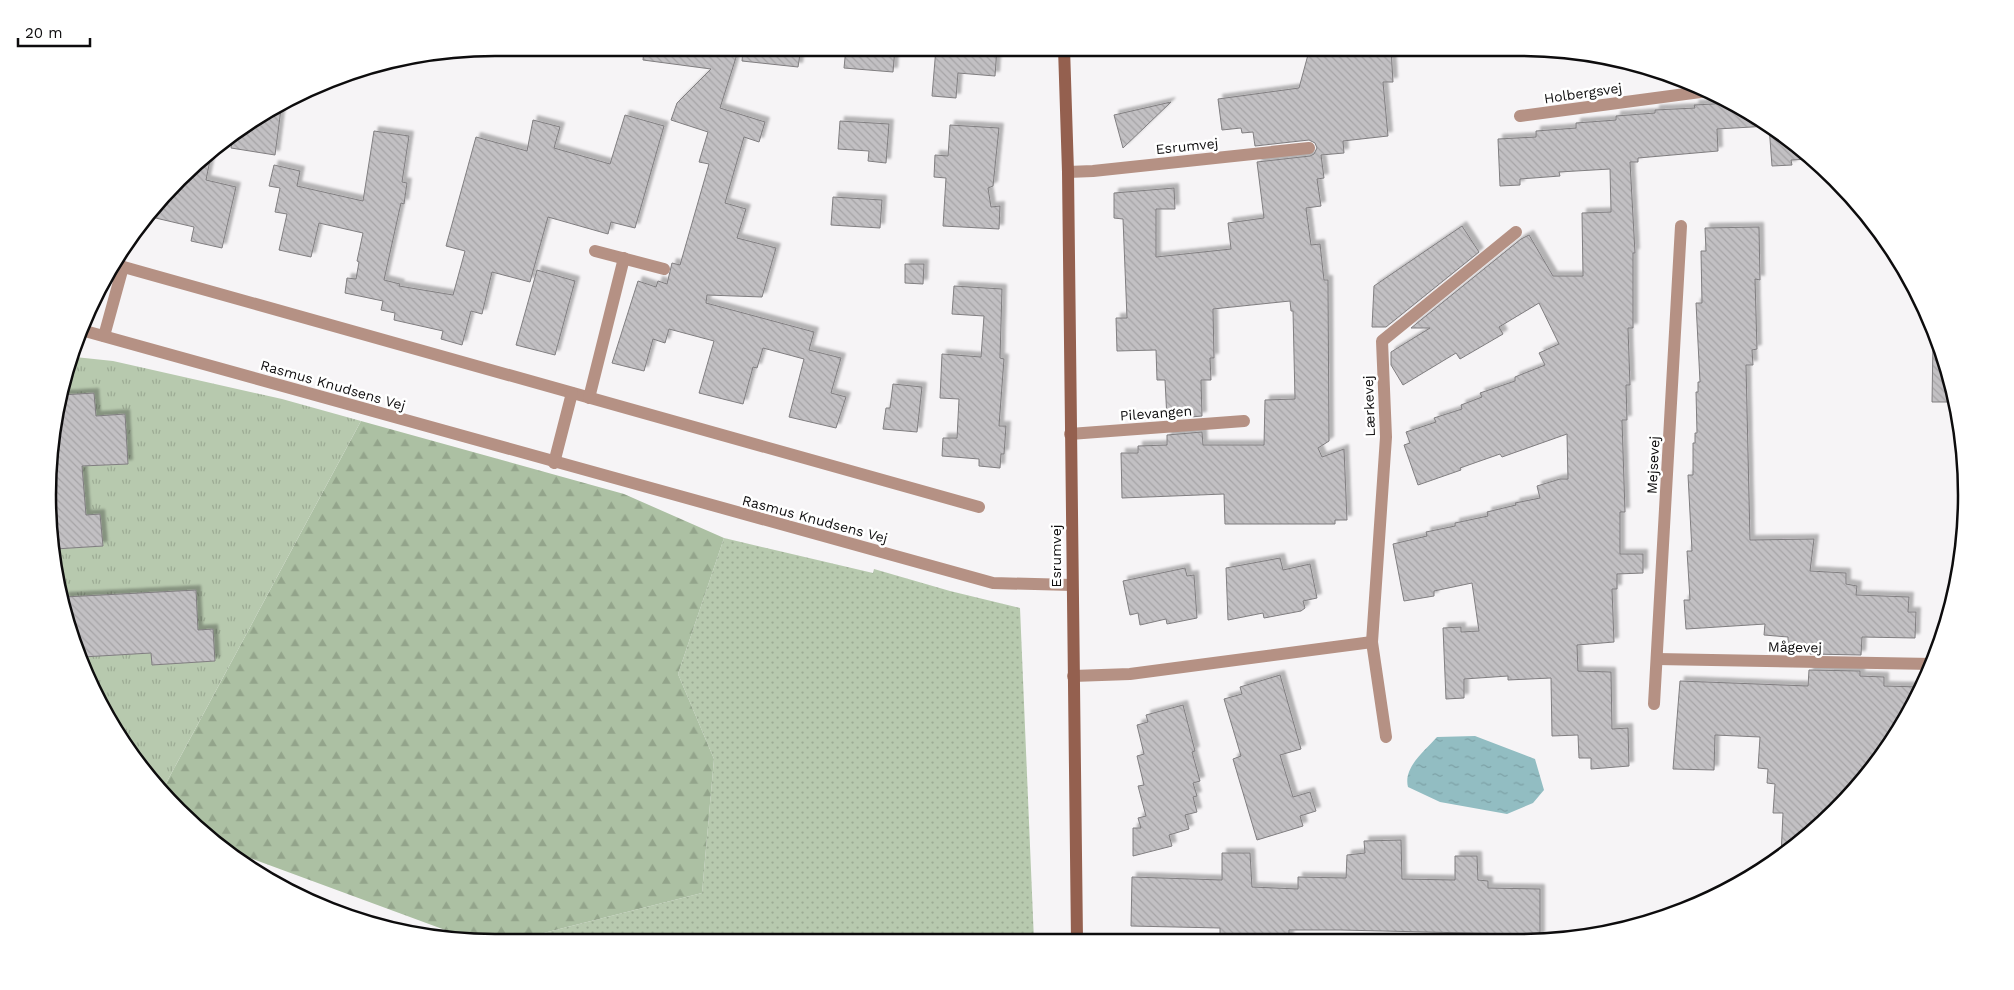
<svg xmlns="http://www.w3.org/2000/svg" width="2014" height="990" font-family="'Work Sans',sans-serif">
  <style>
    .grass { fill: url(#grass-dots) }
    .forest { fill: url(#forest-firs) }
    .park { fill: url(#park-tufts) }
    .water { fill: url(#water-ripples) }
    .building { fill: url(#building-back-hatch); stroke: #807e80; filter: url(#shadow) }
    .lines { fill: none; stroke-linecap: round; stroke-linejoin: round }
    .street { stroke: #b59184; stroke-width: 12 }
    .secondary { stroke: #94604f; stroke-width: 12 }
    .labels { text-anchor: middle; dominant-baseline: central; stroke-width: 5; stroke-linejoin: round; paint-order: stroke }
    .street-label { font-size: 14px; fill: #0d0c0d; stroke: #fff }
    .rim { fill: none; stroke: #0d0c0d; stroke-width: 2.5 }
  </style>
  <defs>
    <pattern id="grass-dots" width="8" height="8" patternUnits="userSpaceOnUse" patternTransform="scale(1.25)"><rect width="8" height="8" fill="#b7c9ae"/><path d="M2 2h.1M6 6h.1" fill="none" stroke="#9cab94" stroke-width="1.8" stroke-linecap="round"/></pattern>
    <pattern id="forest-firs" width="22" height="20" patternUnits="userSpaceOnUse" patternTransform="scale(1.25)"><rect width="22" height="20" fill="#acc0a3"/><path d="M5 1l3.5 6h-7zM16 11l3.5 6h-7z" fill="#93a48b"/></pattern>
    <pattern id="park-tufts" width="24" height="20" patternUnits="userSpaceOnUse" patternTransform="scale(1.25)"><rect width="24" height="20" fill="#b7c9ae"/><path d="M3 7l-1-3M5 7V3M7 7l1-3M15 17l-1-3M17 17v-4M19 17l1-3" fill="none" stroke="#9cab94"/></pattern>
    <pattern id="water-ripples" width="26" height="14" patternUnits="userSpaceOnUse" patternTransform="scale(1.25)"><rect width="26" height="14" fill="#92bdc2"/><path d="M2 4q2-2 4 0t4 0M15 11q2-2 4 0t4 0" fill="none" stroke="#7da1a6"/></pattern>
    <pattern id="building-back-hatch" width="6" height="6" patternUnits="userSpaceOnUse" patternTransform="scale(1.25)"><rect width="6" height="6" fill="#c2c0c3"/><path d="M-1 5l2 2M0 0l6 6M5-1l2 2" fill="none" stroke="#a6a4a6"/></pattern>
    <filter id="shadow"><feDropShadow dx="4.5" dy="-4.5" stdDeviation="1" flood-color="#0004"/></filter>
  </defs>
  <rect width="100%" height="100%" fill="#f6f4f6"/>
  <!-- grass -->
  <polygon class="grass" points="724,538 873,573 874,569 950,591 1020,608 1034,941 508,942 702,893 714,759 678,674"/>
  <!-- forest -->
  <polygon class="forest" points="361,421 624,494 724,538 678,674 714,759 702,893 508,942 475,941 223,848 179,812 163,789"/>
  <!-- park -->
  <polygon class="park" points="75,357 113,361 282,399 361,421 163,789 94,693 51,554 56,407"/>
  <!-- water -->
  <path class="water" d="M1475,736L1535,759L1544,790L1533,803L1507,814L1440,802L1408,787C1403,767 1425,751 1437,737Z"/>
  <!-- building -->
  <g class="building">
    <polygon points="644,48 739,48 720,108 765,122 759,142 744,137 725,203 746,209 737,238 776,248 762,297 707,295 706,303 814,332 809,350 841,358 831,393 846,397 836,428 789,417 804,359 763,348 757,368 753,367 743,404 699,393 714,341 669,329 665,343 653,339 644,371 612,363 638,281 656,287 658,281 667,284 672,263 680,265 709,164 699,162 708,132 671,120 677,103 711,69 643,60"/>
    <polygon points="743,48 801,48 798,67 742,61"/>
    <polygon points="846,48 895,48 893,72 844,68"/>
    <polygon points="936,48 997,48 995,76 958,73 956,98 932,96"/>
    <polygon points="1315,48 1339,48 1339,51 1391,49 1393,82 1383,82 1388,136 1343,141 1344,153 1321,155 1324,178 1317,179 1321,206 1306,208 1311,245 1320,244 1324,280 1328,280 1329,441 1318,448 1322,457 1344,449 1347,520 1335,520 1335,524 1225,524 1224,494 1122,498 1121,453 1138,453 1138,446 1167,445 1167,435 1202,432 1203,445 1264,445 1265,400 1295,399 1293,311 1291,311 1290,301 1213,309 1214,358 1210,358 1211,380 1201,380 1202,416 1167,419 1165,380 1157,380 1156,350 1117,351 1116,318 1127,318 1123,219 1114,218 1114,193 1174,188 1175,209 1156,209 1156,257 1231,249 1228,223 1264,218 1257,162 1310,156 1314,154 1317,148 1315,143 1309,140 1255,146 1253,132 1242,133 1241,128 1222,130 1218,99 1299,88 1309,51"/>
    <polygon points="1171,102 1123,148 1114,115"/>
    <polygon points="1731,103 1768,123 1811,159 1791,160 1792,165 1772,166 1769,126 1717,129 1718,151 1638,158 1638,162 1630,162 1635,253 1633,253 1633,328 1628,328 1630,385 1626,385 1627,420 1622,420 1625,512 1620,512 1620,554 1643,554 1643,573 1617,574 1617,589 1612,589 1614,642 1577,645 1578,671 1611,672 1612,729 1628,728 1629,766 1591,769 1591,758 1579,758 1578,735 1552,736 1551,678 1508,680 1508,676 1464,679 1464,698 1446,699 1443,628 1461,627 1461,632 1479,631 1472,583 1434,591 1434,596 1404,601 1393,544 1427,536 1426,532 1455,526 1455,523 1488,516 1487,512 1516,505 1515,503 1540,498 1537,486 1560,479 1568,479 1567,434 1502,457 1500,454 1460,468 1461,470 1418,485 1404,445 1410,443 1406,432 1436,422 1434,418 1462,409 1461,405 1482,397 1480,393 1515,381 1515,377 1545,365 1539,353 1559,344 1539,303 1499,327 1503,334 1460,359 1456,353 1403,385 1391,365 1391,352 1430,328 1411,328 1521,239 1529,235 1553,276 1583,276 1582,213 1611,212 1610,169 1559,172 1560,176 1520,179 1520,185 1500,186 1498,139 1536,137 1536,131 1576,128 1576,123 1616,120 1616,116 1655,113 1655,110 1695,108 1694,105"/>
    <polygon points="281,109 275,155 231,148 233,135"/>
    <polygon points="625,115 664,126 635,228 611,222 608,234 548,217 530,282 492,272 482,314 471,311 462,345 441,339 443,331 394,320 395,313 381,310 383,301 345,293 347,278 356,279 359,262 357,261 363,233 319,223 311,257 279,250 287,214 275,212 280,188 269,186 274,165 300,171 297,186 363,201 374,131 409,136 402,182 407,183 404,204 401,203 384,280 400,284 399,286 453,295 465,251 446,246 476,137 527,151 533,120 560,127 554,148 610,164"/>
    <polygon points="840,121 889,124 886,163 868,161 869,151 838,149"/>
    <polygon points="950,125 999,128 993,186 988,188 991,207 1000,206 999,229 943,226 946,178 934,177 935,155 948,156"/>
    <polygon points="212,150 206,180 236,187 222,248 191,241 194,227 147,216 158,200"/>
    <polygon points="833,197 882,200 880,228 831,225"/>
    <polygon points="1462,226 1479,252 1386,327 1372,327 1374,286"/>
    <polygon points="1759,227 1760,280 1755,279 1757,349 1752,350 1753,365 1746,365 1750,540 1814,539 1810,571 1846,573 1846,584 1857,586 1856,595 1909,597 1908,612 1916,612 1915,638 1862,637 1861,655 1810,654 1811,648 1788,646 1788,637 1764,635 1765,624 1686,629 1684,600 1690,600 1687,551 1692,551 1688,475 1693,475 1693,443 1695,443 1695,433 1697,433 1696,392 1698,392 1698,382 1700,382 1696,303 1702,303 1701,251 1706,251 1705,228"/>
    <polygon points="905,264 924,264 923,284 905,283"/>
    <polygon points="537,270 575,281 555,355 516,345"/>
    <polygon points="954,286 1002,289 1000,358 1004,359 999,426 1006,426 1004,454 1001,454 1000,468 979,466 979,459 942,456 943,438 957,438 959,399 940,398 942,354 981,357 984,316 952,314"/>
    <polygon points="1937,340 1956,402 1932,402 1933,341"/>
    <polygon points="893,384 922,387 917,432 883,429 886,408 890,408"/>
    <polygon points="94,393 96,416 125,414 128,464 82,466 86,515 100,514 103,546 55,549 54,534 52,534 56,407 61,395"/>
    <polygon points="1280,558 1283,570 1310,564 1317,598 1303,601 1305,608 1301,611 1264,618 1263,613 1228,620 1226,568"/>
    <polygon points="1185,568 1187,576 1194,575 1197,618 1167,624 1166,619 1140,625 1138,613 1130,615 1123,581"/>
    <polygon points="196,590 198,630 213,629 215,661 152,665 151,653 83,657 64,597"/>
    <polygon points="1809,670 1860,671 1860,676 1884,677 1884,686 1920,687 1874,768 1792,850 1781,856 1783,813 1773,813 1775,784 1767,783 1768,769 1758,768 1760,737 1715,735 1714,770 1673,769 1680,681 1808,686"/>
    <polygon points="1280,675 1301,749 1280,755 1293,797 1310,792 1316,811 1300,816 1303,826 1257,840 1233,759 1241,756 1224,699 1242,694 1240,687"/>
    <polygon points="1183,705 1195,751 1192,752 1200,781 1193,783 1197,796 1193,797 1197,812 1185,815 1189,829 1169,835 1172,846 1133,856 1133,828 1141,828 1138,818 1146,816 1138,786 1144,785 1137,756 1144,754 1137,725 1148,722 1146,715"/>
    <polygon points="1401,840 1402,879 1455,880 1455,856 1477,856 1478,880 1488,881 1488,888 1540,889 1540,939 1512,939 1512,934 1340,930 1289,930 1289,940 1220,939 1220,928 1131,926 1132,877 1222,880 1222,853 1250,853 1252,887 1298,889 1298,877 1346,878 1347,855 1365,853 1364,841"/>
  </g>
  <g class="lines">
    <!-- street -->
    <g class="street">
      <polyline points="1520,116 1708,91"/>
      <polyline points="1068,172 1093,171 1309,148"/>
      <polyline points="595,251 664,269"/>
      <polyline points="113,264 979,507"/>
      <polyline points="85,331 993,583 1072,585"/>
      <polyline points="104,336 123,267"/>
      <polyline points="589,398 624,258"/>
      <polyline points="1070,434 1244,421"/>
      <polyline points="554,463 572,393"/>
      <polyline points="1657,659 1933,664"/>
      <polyline points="1073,676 1130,674 1372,642"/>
      <polyline points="1654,704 1681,226"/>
      <polyline points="1386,737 1372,642 1386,437 1382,341 1516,232"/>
    </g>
    <!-- secondary -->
    <polyline class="secondary" points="1064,48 1068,172 1077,940"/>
  </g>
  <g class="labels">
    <!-- street labels -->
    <g class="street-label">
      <text transform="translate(1583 93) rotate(-8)">Holbergsvej</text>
      <text transform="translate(1187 146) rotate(-6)">Esrumvej</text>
      <text transform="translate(333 385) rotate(16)">Rasmus Knudsens Vej</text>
      <text transform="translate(1369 406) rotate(-92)">Lærkevej</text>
      <text transform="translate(1156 413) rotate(-4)">Pilevangen</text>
      <text transform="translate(1653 465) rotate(-87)">Mejsevej</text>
      <text transform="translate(815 519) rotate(15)">Rasmus Knudsens Vej</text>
      <text transform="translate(1056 556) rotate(-90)">Esrumvej</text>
      <text transform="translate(1795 647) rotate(1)">Mågevej</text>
    </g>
  </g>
  <!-- crop -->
  <path d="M0 0H2014V990H0ZM495 56H1519A439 439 0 0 1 1958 495V495A439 439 0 0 1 1519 934H495A439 439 0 0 1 56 495V495A439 439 0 0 1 495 56Z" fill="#fff" fill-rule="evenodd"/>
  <path class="rim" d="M495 56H1519A439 439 0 0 1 1958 495V495A439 439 0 0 1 1519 934H495A439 439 0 0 1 56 495V495A439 439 0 0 1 495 56Z"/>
  <!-- scale -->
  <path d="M18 38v8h72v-8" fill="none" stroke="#0d0c0d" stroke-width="2.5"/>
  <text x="25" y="38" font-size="15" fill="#0d0c0d" stroke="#ffffff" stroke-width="4" paint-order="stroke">20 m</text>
</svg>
